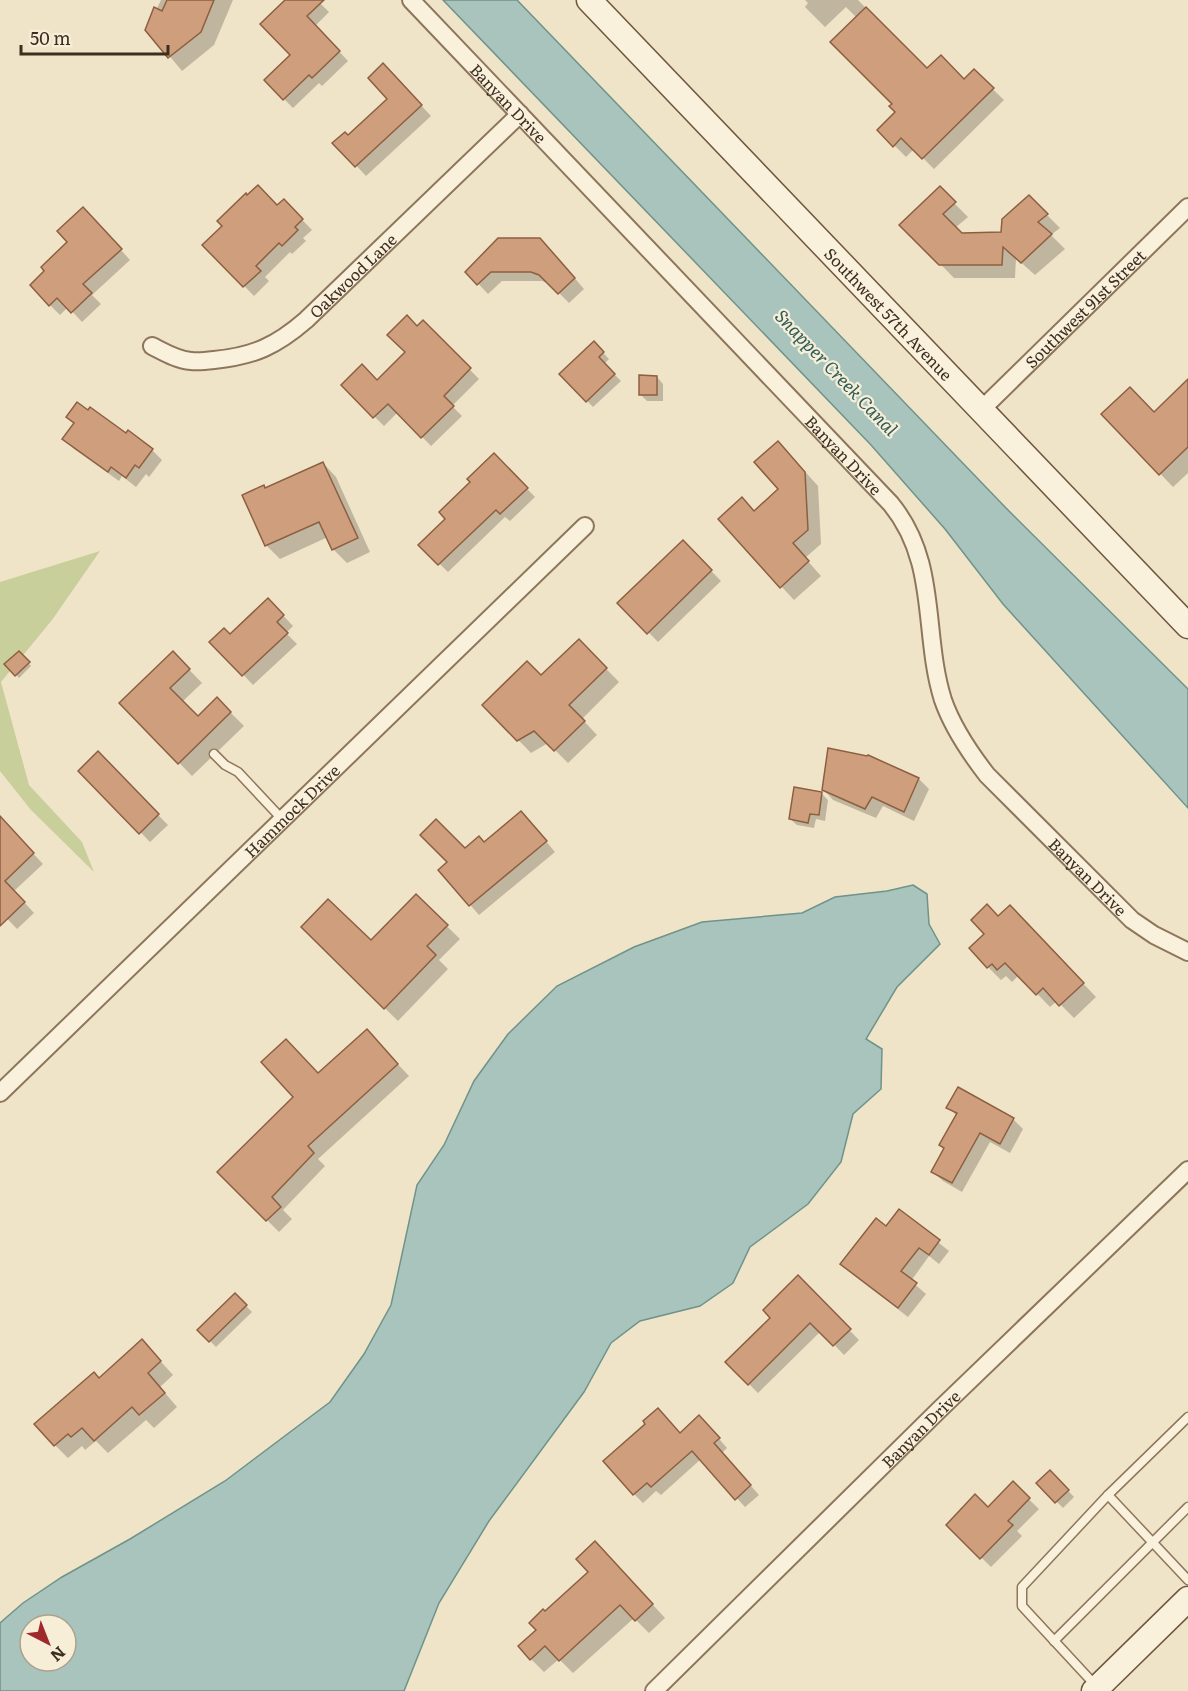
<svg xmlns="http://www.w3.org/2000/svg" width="1188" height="1691" font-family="Literata,serif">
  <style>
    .green { fill: #c9cf9b }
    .water { fill: #a9c4bc; stroke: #6f938a; stroke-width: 1.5; fill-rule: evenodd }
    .shadow { fill: #0003 }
    .building { fill: #cf9f7d; stroke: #8d5f41; stroke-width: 1.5 }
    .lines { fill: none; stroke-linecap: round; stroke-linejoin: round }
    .lane-casing { stroke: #8d765c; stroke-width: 11 }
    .street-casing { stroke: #8d765c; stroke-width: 20 }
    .secondary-casing { stroke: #6f573f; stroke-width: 27 }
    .lane { stroke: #faf1dc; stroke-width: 8 }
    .street { stroke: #faf1dc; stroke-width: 16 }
    .secondary { stroke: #faf1dc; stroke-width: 24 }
    .labels { text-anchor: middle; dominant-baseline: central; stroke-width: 4.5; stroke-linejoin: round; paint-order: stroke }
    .street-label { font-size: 16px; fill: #3d2e20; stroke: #f7eed8 }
    .water-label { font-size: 18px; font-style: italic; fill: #2f5d5a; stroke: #f7eed8 }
  </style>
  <rect width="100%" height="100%" fill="#f0e4c8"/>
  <!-- green -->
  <polygon class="green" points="100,551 52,620 1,682 29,785 82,842 94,872 31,810 0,771 0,582"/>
  <!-- water -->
  <g class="water">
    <polygon points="443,0 517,0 1006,508 1188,689 1188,808 1003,604 945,529 871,445"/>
    <path d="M913,885L927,894L929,924L940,944L897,987L866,1039L882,1049L881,1089L853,1114L841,1162L808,1204L750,1247L733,1283L700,1306L640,1321L611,1343L584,1392L489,1521L439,1603L404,1691H0V1623L23,1603L62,1577L130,1539L225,1481L330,1402L364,1354L391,1305L417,1185L444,1145L474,1081L508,1034L557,986L634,947L702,922L802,913L835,897L887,891ZM30,1625H66V1661H30Z"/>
  </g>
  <!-- shadow -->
  <g class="shadow">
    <polygon points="161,0 233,0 214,45 182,71 147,29"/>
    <polygon points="287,0 317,0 329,12 315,26 348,61 322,86 319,83 293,108 266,81 292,55"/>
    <polygon points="805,0 858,0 927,71 964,81 974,71 1004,100 934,169 914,149 906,157 879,130 897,112 857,18 846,7 825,27 805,7 808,3"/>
    <polygon points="393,75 431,116 366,176 335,143 348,137 389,99"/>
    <polygon points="940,189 968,217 955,228 962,235 1002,234 1029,197 1060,228 1051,235 1065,249 1035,275 1016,258 1015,278 954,278 902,225"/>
    <polygon points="247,197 277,207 284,201 312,230 303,238 306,241 292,254 290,252 265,277 269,281 254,296 204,245 224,226"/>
    <polygon points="93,219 130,260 92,295 101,304 82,322 68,307 60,315 50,305 70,242"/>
    <polygon points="550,249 584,289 569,303 550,284 542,281 502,281 488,294 467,272"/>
    <polygon points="423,322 479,379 452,406 462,416 431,446 398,412 384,426 343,385 377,382 407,352 417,328"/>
    <polygon points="594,343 609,359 604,364 621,381 593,407 561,374"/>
    <polygon points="657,377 663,384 663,401 647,401 640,394"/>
    <polygon points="1188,381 1188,473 1173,487 1103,414 1154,414"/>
    <polygon points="75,424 127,435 152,450 162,460 149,477 146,474 136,487 122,476 119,481 74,449 64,439"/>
    <polygon points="494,455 535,497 510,521 505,517 448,572 420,545 447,519 472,482"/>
    <polygon points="791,456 818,486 821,544 805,558 821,576 794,600 781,586 780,489"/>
    <polygon points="323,463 336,477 370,552 347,563 333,549 328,537 280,559 267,546 244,496 266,490"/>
    <polygon points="683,542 721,581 658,642 620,603"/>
    <polygon points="278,610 293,626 286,633 297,644 253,685 212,642 230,636"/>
    <polygon points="579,641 619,682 582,719 597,735 568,763 548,743 531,753 484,705 541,677"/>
    <polygon points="19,653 31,666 19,678 6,664"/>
    <polygon points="173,653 202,683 182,702 198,718 217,699 244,726 192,776 121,703"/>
    <polygon points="98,754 168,825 150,842 81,771"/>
    <polygon points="919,779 929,789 914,821 883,806 876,818 833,800 823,789"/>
    <polygon points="821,793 828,800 825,821 816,819 814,828 797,825 790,819"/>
    <polygon points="530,822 555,852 479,915 440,870 464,850 484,843"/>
    <polygon points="0,823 12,831 43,864 14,891 34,913 17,929 0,911"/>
    <polygon points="416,896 460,939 439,960 448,969 398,1021 303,927 371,943"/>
    <polygon points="999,918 1023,920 1096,997 1074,1018 1057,1001 1050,1007 1019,975 1012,982 1006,976 1001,980 988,967 986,934"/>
    <polygon points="378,1043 409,1076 318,1159 325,1166 283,1210 292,1219 279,1232 219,1172 318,1075"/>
    <polygon points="948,1107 1013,1119 1023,1129 1010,1153 990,1142 962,1192 943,1181 933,1172 945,1149 941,1145 957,1116"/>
    <polygon points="899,1211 949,1251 939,1264 929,1256 911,1281 926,1294 908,1317 852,1274 842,1264 887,1228"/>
    <polygon points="798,1278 859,1340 844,1355 821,1331 758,1393 727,1362 772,1318"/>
    <polygon points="235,1295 252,1312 216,1347 199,1330"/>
    <polygon points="155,1355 173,1375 160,1387 177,1407 154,1428 146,1420 108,1453 96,1441 85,1450 82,1446 68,1458 55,1445 99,1379"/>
    <polygon points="708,1426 727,1448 722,1453 759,1495 745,1507 701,1459 661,1495 656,1491 643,1503 634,1494 680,1434"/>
    <polygon points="1050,1472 1074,1497 1063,1508 1038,1483"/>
    <polygon points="1013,1484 1039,1509 1017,1531 1022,1536 991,1567 948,1525 988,1509"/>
    <polygon points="609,1557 665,1618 649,1633 634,1618 573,1673 559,1659 544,1672 531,1659 538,1630 545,1613"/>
  </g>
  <!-- building -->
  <g class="building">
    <polygon points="167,0 214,0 201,32 168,58 145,30 154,7 162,11"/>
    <polygon points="285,0 324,0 307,16 340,51 312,78 309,75 283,100 264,80 290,55 260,24"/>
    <polygon points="866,7 927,68 941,55 964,79 974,69 994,88 922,159 901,138 893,147 877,130 895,112 889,106 892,104 830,42"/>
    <polygon points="383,63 422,105 355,167 332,143 345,132 348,135 387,99 368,78"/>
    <polygon points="258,185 277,205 284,199 303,219 295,227 298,230 282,246 279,243 256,266 261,271 243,287 202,245 222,226 217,221 246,193 247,195"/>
    <polygon points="940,186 956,202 943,214 962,233 1001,232 1002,219 1029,195 1048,214 1038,222 1052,234 1021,263 1003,247 1002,265 939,265 899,225"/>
    <polygon points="83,207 122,249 83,284 92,293 71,313 57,298 49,306 30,285 44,271 41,267 67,242 57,231"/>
    <polygon points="498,238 540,238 575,278 558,294 539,275 531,272 491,272 477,285 465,272"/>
    <polygon points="407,315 417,326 423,320 471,368 444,396 454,406 421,438 388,404 373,418 341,385 362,364 377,380 405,352 387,335"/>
    <polygon points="594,341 604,352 599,357 615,374 586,402 559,374"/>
    <polygon points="639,375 657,376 657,395 639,395"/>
    <polygon points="1188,379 1188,447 1159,475 1101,414 1130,387 1154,412"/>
    <polygon points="77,402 88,410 90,407 126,433 128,430 153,449 139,468 135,465 126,478 111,467 108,472 62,439 74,423 66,417"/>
    <polygon points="778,441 805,472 808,530 793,543 809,561 780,588 718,519 742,497 754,511 778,489 754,462"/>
    <polygon points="494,453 528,488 500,514 496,510 438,565 418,545 445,519 439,512 470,482 467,479"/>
    <polygon points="323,462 358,538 332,550 319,522 265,546 242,495 264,485 265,488"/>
    <polygon points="683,540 712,570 647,634 617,603"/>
    <polygon points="268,598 284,615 277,622 288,633 242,676 209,642 224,628 230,634"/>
    <polygon points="579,639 607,668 569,705 585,721 554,751 534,731 517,741 482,705 527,661 541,675"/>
    <polygon points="19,651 30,662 15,676 4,664"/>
    <polygon points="173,651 190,669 170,688 198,716 217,697 231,712 178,764 119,703"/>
    <polygon points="828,748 867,756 868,755 919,778 904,812 872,797 865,809 822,790"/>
    <polygon points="98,751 159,814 139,834 78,771"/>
    <polygon points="794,787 822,792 819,815 810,814 808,823 789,819"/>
    <polygon points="521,811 547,841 469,906 438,870 447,862 420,835 436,819 465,848 479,836 484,842"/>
    <polygon points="0,816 34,853 5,881 25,902 0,926"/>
    <polygon points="416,894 448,925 427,946 436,955 384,1009 301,927 328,899 371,940"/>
    <polygon points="987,904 998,916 1010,905 1084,983 1059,1006 1043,988 1036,995 1005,963 997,970 992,964 987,968 969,948 984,934 971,920"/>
    <polygon points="367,1029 398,1064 308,1146 314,1153 272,1197 281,1207 266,1221 217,1172 293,1097 261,1062 286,1039 318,1073"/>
    <polygon points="958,1087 1014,1118 1000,1144 980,1133 952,1183 931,1172 944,1148 939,1145 957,1113 946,1108"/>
    <polygon points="899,1209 940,1240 929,1255 919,1248 901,1271 917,1283 898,1308 840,1264 876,1218 886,1226"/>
    <polygon points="798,1275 851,1329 833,1346 810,1323 748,1385 725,1362 770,1318 763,1310"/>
    <polygon points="235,1293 247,1305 209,1342 197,1330"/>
    <polygon points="142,1339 161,1361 148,1373 165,1393 139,1415 132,1407 94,1441 82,1428 71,1437 68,1434 54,1446 34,1424 94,1372 99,1378"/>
    <polygon points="658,1408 680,1433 699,1415 720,1438 714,1443 751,1485 735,1500 692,1451 651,1487 647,1483 633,1495 603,1461 645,1424 643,1421"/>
    <polygon points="1050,1470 1069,1490 1055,1503 1036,1483"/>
    <polygon points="1013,1481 1030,1498 1008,1521 1013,1525 980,1559 946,1525 975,1494 988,1507"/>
    <polygon points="595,1541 653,1604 635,1621 620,1605 559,1661 545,1646 530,1660 518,1646 536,1630 529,1623 543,1609 545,1611 588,1572 576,1559"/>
  </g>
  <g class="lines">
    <defs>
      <g id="lane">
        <polyline points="214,754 225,765 238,772 282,819"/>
        <polyline points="1108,1495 1188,1580"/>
        <polyline points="1054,1641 1188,1507"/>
        <polyline points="1096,1686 1022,1606 1022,1587 1108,1495 1188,1417"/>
      </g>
      <g id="street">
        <path id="s1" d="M411,0L891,504C939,563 922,633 943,700C952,726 970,753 987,775L1132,920L1154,935L1188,952"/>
        <path id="s2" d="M152,346C164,352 177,360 191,361C198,362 206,361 214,360C254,356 276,346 306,320L520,114"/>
        <path id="s3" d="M982,409L1188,207"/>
        <path id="s4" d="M0,1093L585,526"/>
        <path id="s5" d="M654,1691L940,1409L1188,1170"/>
      </g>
      <g id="secondary">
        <path id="s6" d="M589,0L1188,626"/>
        <polyline points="1094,1691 1188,1599"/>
      </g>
    </defs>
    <!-- lane casing -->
    <use href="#lane" class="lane-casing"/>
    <!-- street casing -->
    <use href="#street" class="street-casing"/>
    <!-- secondary casing -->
    <use href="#secondary" class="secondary-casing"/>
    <!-- lane -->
    <use href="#lane" class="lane"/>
    <!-- street -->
    <use href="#street" class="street"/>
    <!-- secondary -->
    <use href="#secondary" class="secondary"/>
  </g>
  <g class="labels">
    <!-- street labels -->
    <g class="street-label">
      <text stroke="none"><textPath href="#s1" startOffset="142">Banyan Drive</textPath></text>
      <text stroke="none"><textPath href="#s2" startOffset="232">Oakwood Lane</textPath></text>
      <text stroke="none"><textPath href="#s3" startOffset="144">Southwest 91st Street</textPath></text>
      <text stroke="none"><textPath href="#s6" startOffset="434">Southwest 57th Avenue</textPath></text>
      <text stroke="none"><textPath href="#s1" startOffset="628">Banyan Drive</textPath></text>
      <text stroke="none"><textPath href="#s4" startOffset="406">Hammock Drive</textPath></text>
      <text stroke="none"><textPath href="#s1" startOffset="1132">Banyan Drive</textPath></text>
      <text stroke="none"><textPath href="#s5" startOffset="374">Banyan Drive</textPath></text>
    </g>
    <!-- water labels -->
    <g class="water-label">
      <text transform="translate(837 372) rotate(46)">Snapper Creek Canal</text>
    </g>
  </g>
  <!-- north arrow -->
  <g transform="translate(48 1643) rotate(138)"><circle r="28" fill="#f7eed8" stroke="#ada18e" stroke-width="1.5"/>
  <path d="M0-4.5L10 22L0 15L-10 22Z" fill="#9e2a2b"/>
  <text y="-9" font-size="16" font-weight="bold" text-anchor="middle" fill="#3d2e20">N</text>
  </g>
  <!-- scale -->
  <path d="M21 45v9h147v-9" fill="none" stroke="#3d2e20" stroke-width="3"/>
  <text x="30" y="45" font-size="18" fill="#3d2e20" stroke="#f7eed8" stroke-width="4.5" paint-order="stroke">50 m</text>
</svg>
